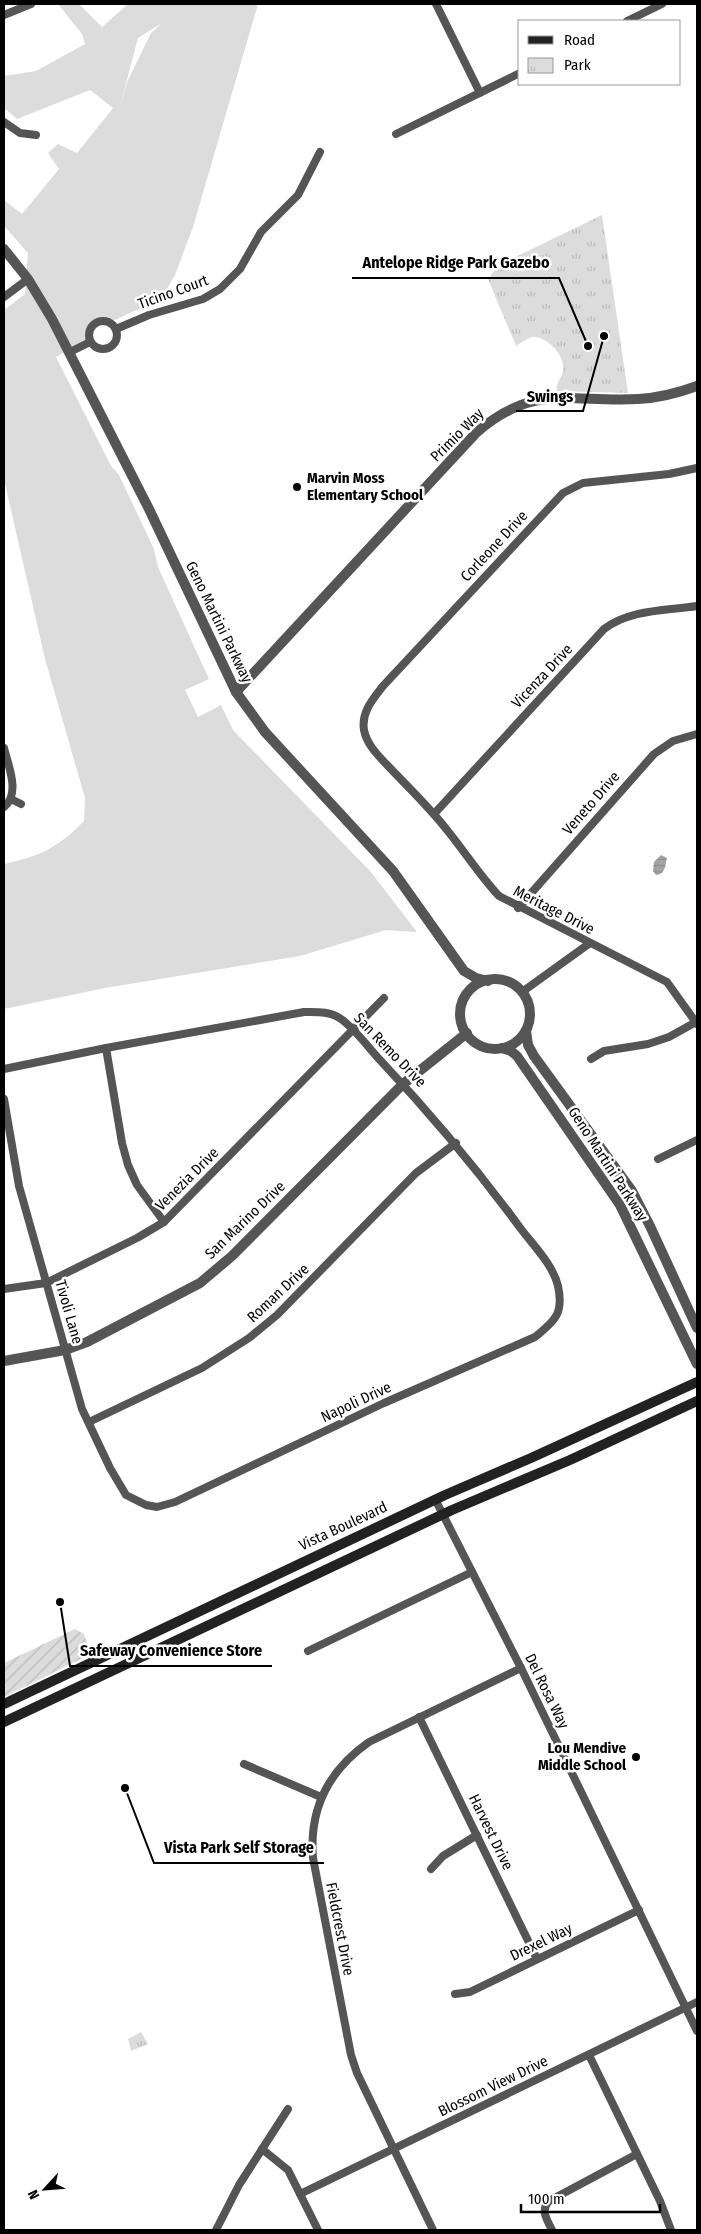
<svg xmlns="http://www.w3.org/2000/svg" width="701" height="2234" font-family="'Fira Sans Condensed',sans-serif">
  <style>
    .grass { fill: #dcdcdc; fill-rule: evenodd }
    .park { fill: url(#park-tufts) }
    .garden { fill: url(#garden-furrows) }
    .water { fill: url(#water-rules) }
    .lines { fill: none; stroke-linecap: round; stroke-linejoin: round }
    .minor { stroke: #555; stroke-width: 8 }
    .tertiary { stroke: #555; stroke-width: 10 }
    .secondary { stroke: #222; stroke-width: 10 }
    .poi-dot { fill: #000; stroke: #fff; stroke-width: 2 }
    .labels { text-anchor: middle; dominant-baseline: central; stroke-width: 5; stroke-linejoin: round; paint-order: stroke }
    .street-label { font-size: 15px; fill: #000; stroke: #fff }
    .poi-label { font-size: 15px; font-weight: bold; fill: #000; stroke: #fff; text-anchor: start }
    .leader { fill: none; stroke: #000; stroke-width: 2 }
    .callout-dot { fill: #000; stroke: #fff; stroke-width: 2 }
    .callout-label { font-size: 16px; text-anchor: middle; font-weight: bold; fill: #000; stroke: #fff; stroke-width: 5; stroke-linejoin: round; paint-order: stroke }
  </style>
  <defs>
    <pattern id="park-tufts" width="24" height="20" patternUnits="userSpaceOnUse" patternTransform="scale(1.25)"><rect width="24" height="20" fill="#dcdcdc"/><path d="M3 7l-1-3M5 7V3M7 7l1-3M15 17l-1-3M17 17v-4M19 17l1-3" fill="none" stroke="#bbb"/></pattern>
    <pattern id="garden-furrows" width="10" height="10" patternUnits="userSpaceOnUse" patternTransform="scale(1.25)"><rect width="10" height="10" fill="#dcdcdc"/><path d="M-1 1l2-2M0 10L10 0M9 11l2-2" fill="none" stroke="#bbb"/></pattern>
    <pattern id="water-rules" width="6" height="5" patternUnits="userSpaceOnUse" patternTransform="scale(1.25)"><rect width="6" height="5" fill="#a3a3a3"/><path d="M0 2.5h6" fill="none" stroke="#8b8b8b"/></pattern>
  </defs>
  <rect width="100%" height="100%" fill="#fff"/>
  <!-- grass -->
  <path class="grass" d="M58,4H79L102,27L128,4H258L193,227L175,275L158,304L134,311L115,320L98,319L89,327L88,340L56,357L111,466L119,475L154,549L158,567L209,679L185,690L198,717L221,705L233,730L371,872L417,932L386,930L300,956L105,988L4,1009V864C40,856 58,848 84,821L85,798L45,659L4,479V310L25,294L28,253L4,226V200L22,214L59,169L48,153L58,144L77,153L113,108L90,90L17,119L4,108V76L36,71L85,44L82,34ZM162,23L151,33L127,82L119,110L138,38Z"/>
  <!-- park -->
  <g class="park">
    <path d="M602,215L628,393L557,391C555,381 565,376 563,365C562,353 546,336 533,337C527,338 521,343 516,346L488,279L499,265Z"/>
    <polygon points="141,2032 148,2044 131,2051 128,2039"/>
  </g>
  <!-- garden -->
  <polygon class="garden" points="75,1629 84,1634 91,1654 4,1697 4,1663"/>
  <!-- water -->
  <path class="water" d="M661,855L667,858C665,865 666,874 656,875L653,871L654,862Z"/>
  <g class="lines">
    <!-- minor -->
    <g class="minor">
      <polyline points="436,4 480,93"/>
      <polyline points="4,15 31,4"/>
      <polyline points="627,21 662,4"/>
      <polyline points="4,122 20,133 36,135"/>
      <polyline points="396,134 520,73"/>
      <polyline points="4,297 28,279"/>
      <circle cx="103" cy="335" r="14"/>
      <polyline points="116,329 149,315 203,299 220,289 240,269 261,232 298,195 320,152"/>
      <polyline points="70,352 90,342"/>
      <path d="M697,468L669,474L583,483L563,493L383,686C373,699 361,712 364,730C367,746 380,757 390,768C409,788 430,808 447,830C465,852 480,876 499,896L667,982L697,1024"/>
      <path d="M4,748C8,765 21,794 4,807"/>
      <polyline points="11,799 21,804"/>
      <path d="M434,814L604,629C631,609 665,611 697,606"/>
      <polyline points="518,908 654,754 673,741 697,734"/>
      <polyline points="522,992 590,943"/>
      <polyline points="106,1048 122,1143 128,1165 137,1185 164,1222"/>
      <polyline points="591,1059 604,1051 648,1044 669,1037 696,1022"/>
      <path d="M4,1069L106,1048L304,1012C316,1012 330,1011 341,1019C353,1027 369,1048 380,1060C431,1114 477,1169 521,1229C534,1246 553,1265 558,1286C564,1313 555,1321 535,1337L384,1403L175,1502L157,1507L146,1505L126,1495L110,1468L82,1409L19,1186L4,1099"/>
      <polyline points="658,1159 697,1140"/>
      <polyline points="4,1289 46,1283 137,1238 164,1222 384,998"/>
      <polyline points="89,1422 202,1368 249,1338 277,1315 416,1173 456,1143"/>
      <polyline points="435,1499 521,1668 697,2031"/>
      <polyline points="308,1651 472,1572"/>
      <polyline points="419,1717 537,1959"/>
      <polyline points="244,1764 321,1797"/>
      <polyline points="431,1869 443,1856 477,1835"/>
      <polyline points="455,1994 470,1992 639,1910"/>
      <polyline points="589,2055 660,2201 671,2230"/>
      <polyline points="262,2149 288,2170 318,2230"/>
      <polyline points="300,2194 697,2002"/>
      <polyline points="216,2230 239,2185 288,2109"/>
      <path d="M433,2230L357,2073L351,2055L313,1858C309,1809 329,1770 369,1742L521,1668"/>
      <path d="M552,2230C547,2220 540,2210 549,2201L637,2154"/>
    </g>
    <!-- tertiary -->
    <g class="tertiary">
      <polyline points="4,249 28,279 52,319 149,509 236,692 265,732 393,871 464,971 476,978 488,981"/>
      <path d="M236,692L476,433C534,382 571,403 638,399C659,398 678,393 697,386"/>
      <circle cx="495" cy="1014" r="35"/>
      <polyline points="526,1031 528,1045 534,1056 632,1191 650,1226 697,1328"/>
      <polyline points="502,1048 511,1051 517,1056 620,1205 697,1364"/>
      <polyline points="4,1361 65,1350 87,1342 200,1283 232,1256 403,1084 467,1033"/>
    </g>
    <!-- secondary -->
    <g class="secondary">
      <polyline points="4,1704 445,1495 531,1458 697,1382"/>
      <polyline points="4,1722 452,1510 570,1460 697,1401"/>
    </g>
  </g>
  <!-- markers -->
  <g class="poi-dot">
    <circle cx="297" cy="487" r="5"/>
    <circle cx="636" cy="1757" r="5"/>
  </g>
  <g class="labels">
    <!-- street labels -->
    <g class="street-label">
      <text transform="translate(173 292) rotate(-20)">Ticino Court</text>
      <text transform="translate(457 435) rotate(-45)">Primio Way</text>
      <text transform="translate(494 546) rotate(-47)">Corleone Drive</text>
      <text transform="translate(219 622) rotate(64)">Geno Martini Parkway</text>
      <text transform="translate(542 676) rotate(-47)">Vicenza Drive</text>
      <text transform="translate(591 803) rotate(-49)">Veneto Drive</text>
      <text transform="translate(554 910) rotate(27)">Meritage Drive</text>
      <text transform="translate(390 1050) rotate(46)">San Remo Drive</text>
      <text transform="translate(608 1164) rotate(57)">Geno Martini Parkway</text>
      <text transform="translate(187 1179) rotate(-45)">Venezia Drive</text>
      <text transform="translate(245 1220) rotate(-44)">San Marino Drive</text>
      <text transform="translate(278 1293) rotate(-43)">Roman Drive</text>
      <text transform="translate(69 1312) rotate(74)">Tivoli Lane</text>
      <text transform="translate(356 1402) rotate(-25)">Napoli Drive</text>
      <text transform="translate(343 1526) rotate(-25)">Vista Boulevard</text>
      <text transform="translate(547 1691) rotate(64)">Del Rosa Way</text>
      <text transform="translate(491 1832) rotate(64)">Harvest Drive</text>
      <text transform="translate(340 1929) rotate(79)">Fieldcrest Drive</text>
      <text transform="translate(541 1942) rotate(-26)">Drexel Way</text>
      <text transform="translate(493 2086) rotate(-26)">Blossom View Drive</text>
    </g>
    <!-- poi labels -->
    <g class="poi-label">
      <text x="307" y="478">Marvin Moss<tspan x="307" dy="17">Elementary School</tspan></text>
      <text x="626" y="1748" text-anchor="end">Lou Mendive<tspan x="626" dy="17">Middle School</tspan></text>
    </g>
  </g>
  <!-- callouts -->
  <path class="leader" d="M588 346L559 278H352M604 336L583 411H516M60 1602L70 1666H272M125 1788L154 1863H324"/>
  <g class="callout-dot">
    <circle cx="588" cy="346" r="5"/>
    <circle cx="604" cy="336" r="5"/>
    <circle cx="60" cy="1602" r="5"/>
    <circle cx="125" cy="1788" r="5"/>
  </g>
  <g class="callout-label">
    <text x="456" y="268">Antelope Ridge Park Gazebo</text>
    <text x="550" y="402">Swings</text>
    <text x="171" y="1656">Safeway Convenience Store</text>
    <text x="239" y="1853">Vista Park Self Storage</text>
  </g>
  <!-- border -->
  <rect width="701" height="2234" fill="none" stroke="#000000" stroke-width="10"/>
  <!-- legend -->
  <rect x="518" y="20" width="162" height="65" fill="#ffffff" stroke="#999999"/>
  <rect x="528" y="36" width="25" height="8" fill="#222222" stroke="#999999"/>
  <text x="564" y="45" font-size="15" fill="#000000">Road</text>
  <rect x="528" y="58" width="25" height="15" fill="url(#park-tufts)" stroke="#999999"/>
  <text x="564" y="70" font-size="15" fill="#000000">Park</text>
  <!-- north arrow -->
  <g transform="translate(45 2189) rotate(244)" stroke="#ffffff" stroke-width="4" paint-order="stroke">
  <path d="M0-4L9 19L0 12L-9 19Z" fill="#000000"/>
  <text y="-8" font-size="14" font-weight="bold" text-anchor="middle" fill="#000000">N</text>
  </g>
  <!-- scale -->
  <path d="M521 2204v8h139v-8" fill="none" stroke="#000000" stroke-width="2.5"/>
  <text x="528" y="2204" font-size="15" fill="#000000" stroke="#ffffff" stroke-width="4" paint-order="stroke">100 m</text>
</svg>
